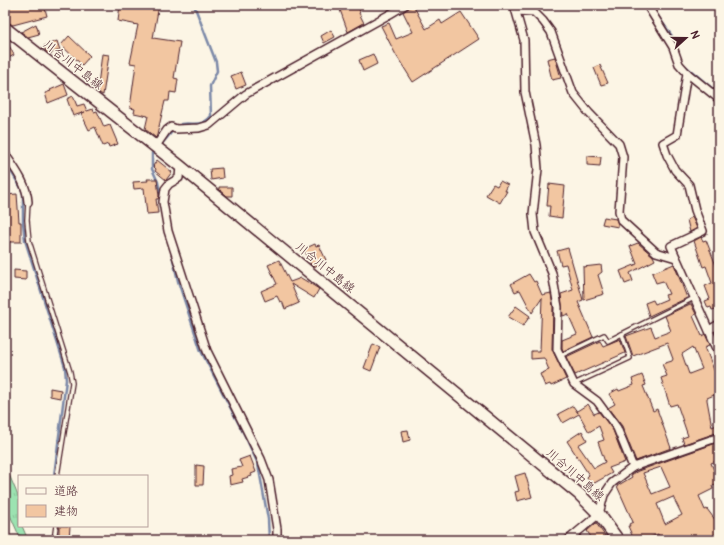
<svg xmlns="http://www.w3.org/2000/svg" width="724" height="545" font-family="Pangolin,'Klee One',sans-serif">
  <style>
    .grass { fill: url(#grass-tufts); stroke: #73816e }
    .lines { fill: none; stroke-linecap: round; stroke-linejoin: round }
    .stream { stroke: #7c89a8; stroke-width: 2.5 }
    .building { fill: #f2c6a1; stroke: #4a1f2b; fill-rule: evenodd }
    .service-casing { stroke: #4a1f2b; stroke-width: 6 }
    .minor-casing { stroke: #4a1f2b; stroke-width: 10 }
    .secondary-casing { stroke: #4a1f2b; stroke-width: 14 }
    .service { stroke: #fcf5e5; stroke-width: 3.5 }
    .minor { stroke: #fcf5e5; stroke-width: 7 }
    .secondary { stroke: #fcf5e5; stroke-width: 11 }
    .labels { text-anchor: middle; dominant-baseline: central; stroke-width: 3; stroke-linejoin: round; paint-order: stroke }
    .street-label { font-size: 12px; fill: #4a1f2b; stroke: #fcf5e5 }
  </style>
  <defs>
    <pattern id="grass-tufts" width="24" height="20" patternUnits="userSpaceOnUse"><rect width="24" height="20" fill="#9ce3b1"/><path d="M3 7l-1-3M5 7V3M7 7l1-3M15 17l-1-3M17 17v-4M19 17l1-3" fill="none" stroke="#88c298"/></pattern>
  </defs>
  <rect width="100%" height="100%" fill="#fcf5e5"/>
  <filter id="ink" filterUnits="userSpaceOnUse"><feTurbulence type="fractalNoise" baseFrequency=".025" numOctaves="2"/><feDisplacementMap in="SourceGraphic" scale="8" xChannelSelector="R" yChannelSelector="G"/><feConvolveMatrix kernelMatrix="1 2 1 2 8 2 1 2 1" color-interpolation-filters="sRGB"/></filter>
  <g filter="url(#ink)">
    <!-- grass -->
    <polygon class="grass" points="5,465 19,498 19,526 22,526 28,540 21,540 5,504"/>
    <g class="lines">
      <!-- stream -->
      <g class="stream">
        <polyline points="655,12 674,39 676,47"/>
        <polyline points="683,64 719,94"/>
        <path d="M181,124C193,122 201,128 211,116L210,86L217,71L216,62L194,5"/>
        <polyline points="161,145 171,133"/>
        <polyline points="152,153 152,169 158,182 161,199"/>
        <polyline points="5,161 21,188 23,194 23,222 25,240 65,367 66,380 54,476"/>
        <polyline points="172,255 178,281 201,351 246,438 258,464 268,519 269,540"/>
      </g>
    </g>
    <!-- building -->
    <g class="building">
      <polygon points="5,5 44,5 47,16 13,25 7,22 5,13"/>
      <polygon points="120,5 159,5 153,38 180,42 174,78 178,79 176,93 170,92 169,101 165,101 157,135 156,138 145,129 148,116 134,113 135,109 130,108 136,64 130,63 138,25 118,21"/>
      <polygon points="340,5 358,5 360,12 359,13 364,23 348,32 339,7 340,7"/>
      <polygon points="413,5 426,29 440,20 442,24 461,12 479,39 413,82 396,55 381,26 389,23 396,39 413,32 403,12"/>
      <polygon points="36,24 39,34 28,37 21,32"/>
      <polygon points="331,30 335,37 324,43 321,36"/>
      <polygon points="69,36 90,56 82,65 61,45"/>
      <polygon points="5,38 14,55 5,60"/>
      <polygon points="57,41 60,50 49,54 46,52 44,46"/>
      <polygon points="102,54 109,55 103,95 97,92"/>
      <polygon points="373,54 377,64 363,71 359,60"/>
      <polygon points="555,57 561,78 552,80 547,59"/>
      <polygon points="600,65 608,83 601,85 594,68"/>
      <polygon points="241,72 246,85 236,89 231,76"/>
      <polygon points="64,84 68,95 48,103 45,93 51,91 50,90"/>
      <polygon points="73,96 77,106 84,104 87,111 93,109 94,112 97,111 104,127 110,125 118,144 109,147 108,144 103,146 95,127 89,130 81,113 85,112 73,116 67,99"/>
      <polygon points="587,156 601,157 600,166 587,165"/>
      <polygon points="157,160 172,172 166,180 155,171 156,169 153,166"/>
      <polygon points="222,168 223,178 211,180 210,169"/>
      <polygon points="147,179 157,179 159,196 158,199 156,199 158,213 147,214 144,188 134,189 133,182 148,181"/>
      <polygon points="500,181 508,185 505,191 507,191 500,203 486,195 493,184 497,186"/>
      <polygon points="549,184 565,186 562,218 549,216 550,206 547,206"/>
      <polygon points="219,187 232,187 232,196 227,196 219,189"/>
      <polygon points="17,194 19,222 21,222 21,242 5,242 5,234 6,234 5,195"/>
      <polygon points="604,217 616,219 618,224 618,227 602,224"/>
      <polygon points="692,217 697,228 690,232 687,220"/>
      <polygon points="701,237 703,241 706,240 719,273 719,308 712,310 711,307 708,308 705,301 710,299 705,286 712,283 706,266 703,267 694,241"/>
      <polygon points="638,243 653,256 655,260 630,273 633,281 625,284 620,271 637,264 630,246"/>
      <polygon points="315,244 316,246 319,245 326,260 314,267 311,265 304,249"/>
      <polygon points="568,248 583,300 578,302 593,337 563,351 562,348 562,340 577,334 568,314 563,316 561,294 573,290 566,264 561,265 557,251"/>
      <polygon points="279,260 290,282 301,278 319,289 314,298 291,284 299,303 285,309 282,301 280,302 277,296 265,301 261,291 277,284 268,265"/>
      <polygon points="674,264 687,298 649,316 645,303 653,300 655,304 667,299 665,295 669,294 663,281 656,283 652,273"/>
      <polygon points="601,265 602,272 598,275 604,294 584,300 583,267"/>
      <polygon points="14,270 26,271 26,280 14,279"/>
      <polygon points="529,274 534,282 536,281 542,295 551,293 553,307 552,349 566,379 551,386 550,384 545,386 540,374 549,370 544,358 531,359 531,351 540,351 542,298 532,313 520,290 515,292 511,284"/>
      <path d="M690,304H691L696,314L693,316L702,336L705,334L710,345L705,347L716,375L719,374V393L707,398V400L712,427L719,424V432L684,444L682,438L688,436L677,404L670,406L661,378L667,376L662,364L672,361L673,359L667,343L633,356L626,336L651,327L655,337L671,331L665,316ZM693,347L702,369L689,374L682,354Z"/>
      <polygon points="516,306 530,316 523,326 508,317"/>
      <polygon points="620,339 625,353 575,375 566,357 600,341 603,346"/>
      <polygon points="373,344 380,347 371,371 364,368"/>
      <polygon points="642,375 646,385 643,386 653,411 657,409 671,448 636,461 622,426 608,408 615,404 609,394 618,389 619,391 634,385 632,379"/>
      <polygon points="50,388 61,390 60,398 50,396"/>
      <polygon points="588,404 594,414 599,412 613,430 625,462 609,468 612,473 591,485 587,477 589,475 567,441 582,431 587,440 578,445 594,468 605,462 598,442 604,440 599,426 589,432 579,414 563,423 558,414 573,406 578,413 577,411"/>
      <polygon points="408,430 410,440 403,442 401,431"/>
      <path d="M719,442V460L711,463L719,483L712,486L713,489L699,496L705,510L707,509L719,525V532L716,533L718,540H688L686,536L674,540H660L658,534L644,540H634L628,526H630L629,524L633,522L617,486L632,477L631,475L638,471ZM661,467L670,487L652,494L643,473ZM673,497L682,515L665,524L657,504Z"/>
      <polygon points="250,456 256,472 251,474 252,476 242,479 243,482 230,485 229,476 232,475 231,469 242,467 239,460"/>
      <polygon points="196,465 204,466 203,485 196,485"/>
      <polygon points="525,473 532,497 517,501 515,492 519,491 515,476"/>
      <polygon points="596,523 608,540 593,540 587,531"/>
      <polygon points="59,526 70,526 69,540 59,539"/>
    </g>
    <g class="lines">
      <defs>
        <g id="service">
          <polyline points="28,202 27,220 29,241 70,372 72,383 57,476"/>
          <polyline points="560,356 604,335 608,341 694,298"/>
          <polyline points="574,384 630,358 622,334"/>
          <polyline points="54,540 56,526"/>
        </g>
        <g id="minor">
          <polyline points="514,5 524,40 525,92 536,145 538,169 533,214 535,232 552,273 558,307 557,349 574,384 597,401 617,428 633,467"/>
          <polyline points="647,5 673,47 679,64 687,73 719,99"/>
          <polyline points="516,11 534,12 543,21 551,32 573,93 589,113 619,144 623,157 619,211 621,220 656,252 676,258"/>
          <polyline points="687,73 677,135 663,143 667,155 675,170 689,185 695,210 703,231 671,246 719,353"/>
          <polyline points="150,142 158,143 167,130 171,127 176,129 199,128 209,125 246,94 390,14 405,5"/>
          <path d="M5,154C15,169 27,184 28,202"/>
          <polyline points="180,166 179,178 169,184 165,189 163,202 168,231 207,351 261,459 269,480 277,529 277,540"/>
          <polyline points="709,330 719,324"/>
          <polyline points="568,540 599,514 604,495 612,483 633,467 719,437"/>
        </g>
        <polyline id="secondary" points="5,28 180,166 579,494 599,514 618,540"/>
      </defs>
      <!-- service casing -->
      <use href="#service" class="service-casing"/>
      <!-- minor casing -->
      <use href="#minor" class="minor-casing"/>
      <!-- secondary casing -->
      <use href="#secondary" class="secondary-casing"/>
      <!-- service -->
      <use href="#service" class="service"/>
      <!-- minor -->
      <use href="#minor" class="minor"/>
      <!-- secondary -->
      <use href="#secondary" class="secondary"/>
    </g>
  </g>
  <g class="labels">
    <!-- street labels -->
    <g class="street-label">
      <text transform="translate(73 65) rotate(38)">川合川中島線</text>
      <text transform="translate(325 268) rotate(39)">川合川中島線</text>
      <text transform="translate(575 475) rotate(41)">川合川中島線</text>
    </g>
  </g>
  <!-- margin -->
  <rect width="724" height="545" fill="none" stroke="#fcf5e5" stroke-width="20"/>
  <rect x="10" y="10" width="704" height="525" fill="none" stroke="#4a1f2b" stroke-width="1.5" filter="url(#ink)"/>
  <!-- legend -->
  <rect x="18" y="475" width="130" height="52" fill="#fcf5e5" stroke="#b59f9b"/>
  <rect x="26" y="488" width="20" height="6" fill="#fcf5e5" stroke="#b59f9b"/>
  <text x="54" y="495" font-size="12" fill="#4a1f2b">道路</text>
  <rect x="26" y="505" width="20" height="12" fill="#f2c6a1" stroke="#b59f9b"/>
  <text x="54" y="515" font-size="12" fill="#4a1f2b">建物</text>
  <!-- north arrow -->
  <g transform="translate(686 38) rotate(69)" stroke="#fcf5e5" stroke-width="3" paint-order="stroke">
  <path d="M0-3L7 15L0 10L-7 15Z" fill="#4a1f2b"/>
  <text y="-6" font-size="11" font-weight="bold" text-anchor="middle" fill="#4a1f2b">N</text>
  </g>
</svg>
